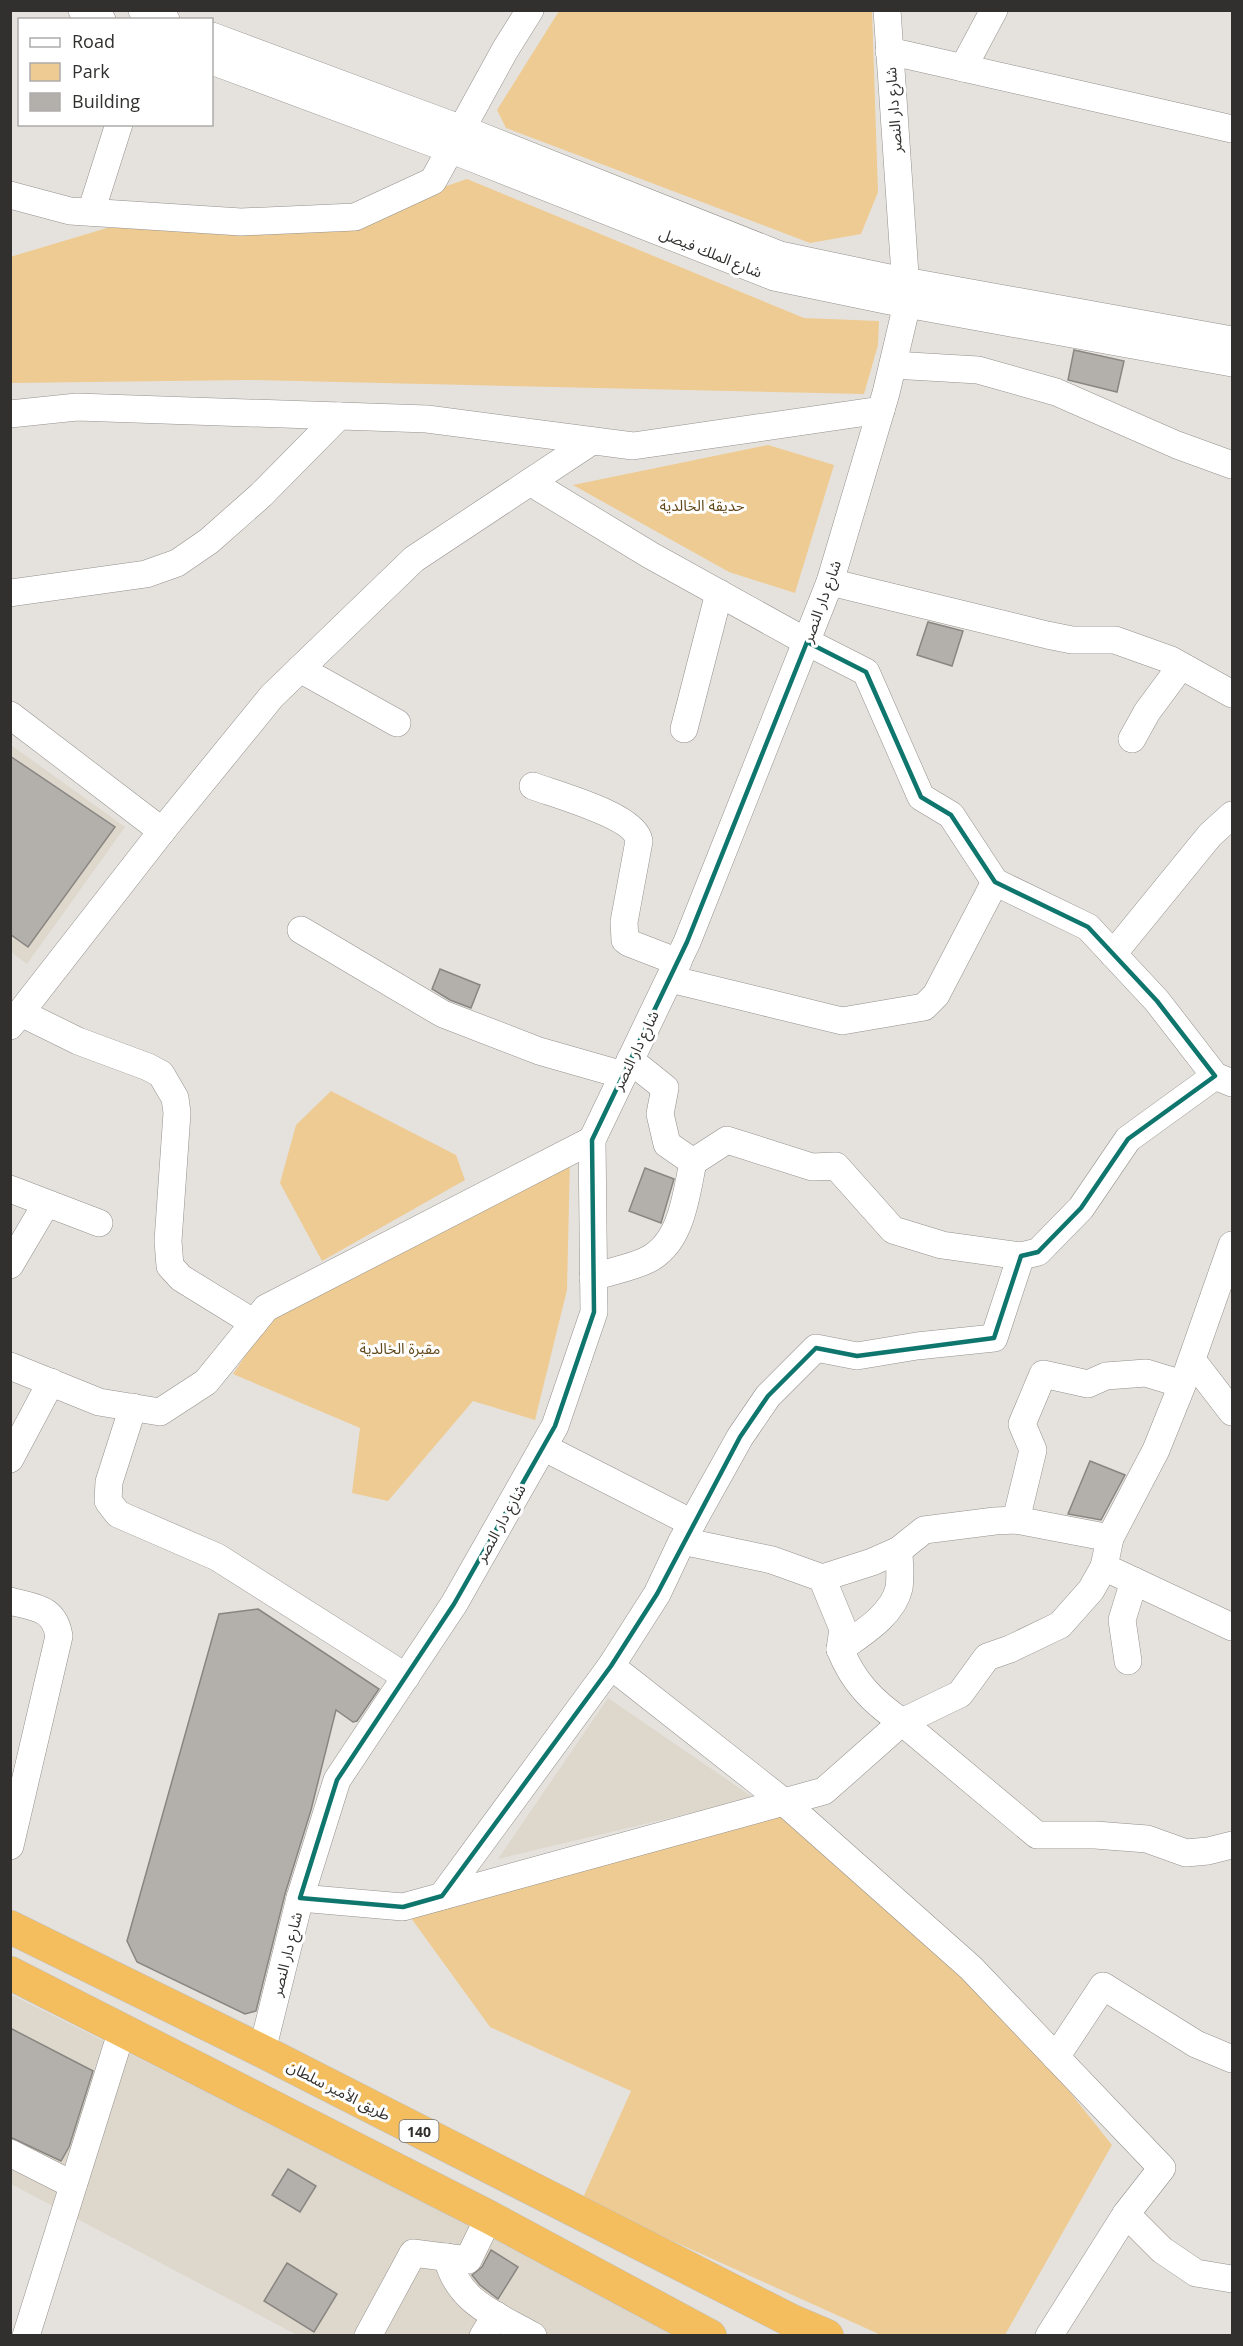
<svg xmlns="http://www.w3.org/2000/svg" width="1243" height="2346" font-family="'Open Sans','Noto Sans Arabic',sans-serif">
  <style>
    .built { fill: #ded7cc }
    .green { fill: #eecb92 }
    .building { fill: #b3b0ac; stroke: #898682; stroke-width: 1.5 }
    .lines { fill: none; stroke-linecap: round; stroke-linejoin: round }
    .minor-casing { stroke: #94918d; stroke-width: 28 }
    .highway-casing { stroke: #c1c1c0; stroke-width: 34 }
    .minor { stroke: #fff; stroke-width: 27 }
    .highway { stroke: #f4be5e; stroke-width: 33 }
    .marked { fill: none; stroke: #0f766e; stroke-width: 4.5; stroke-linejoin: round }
    .labels { text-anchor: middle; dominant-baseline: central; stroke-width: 6; stroke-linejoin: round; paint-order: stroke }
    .shield { fill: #fff; stroke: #6f6e6d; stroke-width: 1.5 }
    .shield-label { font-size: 14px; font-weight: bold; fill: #31302e }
    .street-label { font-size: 15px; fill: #31302e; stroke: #fff }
    .park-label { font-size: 15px; fill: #634a1d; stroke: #fff }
  </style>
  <rect width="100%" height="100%" fill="#e5e2de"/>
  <!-- built -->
  <g class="built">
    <polygon points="11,745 125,827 27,964 11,952"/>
    <polygon points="608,1698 754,1798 498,1859"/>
    <polygon points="10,1994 625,2302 694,2335 297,2335 11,2184"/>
  </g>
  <!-- green -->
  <g class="green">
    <polygon points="559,11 872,11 878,192 861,234 810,243 506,128 497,110"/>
    <polygon points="467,179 804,318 879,321 878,345 864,394 249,380 11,383 10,257 107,228 355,217"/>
    <polygon points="768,445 834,465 795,593 729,572 573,485"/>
    <polygon points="331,1091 456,1155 465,1180 322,1261 280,1183 296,1125"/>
    <polygon points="570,1159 567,1290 535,1420 473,1401 388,1501 352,1493 360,1428 233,1374 274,1313"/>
    <polygon points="784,1802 971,1968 1112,2145 1005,2335 881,2335 582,2200 631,2091 490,2027 403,1907"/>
  </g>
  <!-- building -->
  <g class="building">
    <polygon points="1074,350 1124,361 1117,392 1068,380"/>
    <polygon points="928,622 963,631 952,666 917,655"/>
    <polygon points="10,756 115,827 28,947 10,934"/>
    <polygon points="440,969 480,985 471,1008 450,1000 432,989"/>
    <polygon points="645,1168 674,1179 661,1223 629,1211"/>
    <polygon points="1090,1461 1125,1475 1101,1520 1068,1514"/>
    <polygon points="258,1609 379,1689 357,1721 353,1722 336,1710 311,1810 285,1894 256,2011 245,2014 137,1962 127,1941 219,1614"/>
    <polygon points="10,2028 93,2071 69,2147 61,2161 10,2137"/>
    <polygon points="288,2169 316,2186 300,2212 272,2195"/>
    <polygon points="491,2250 518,2267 498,2299 480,2285 472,2275 482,2267"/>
    <polygon points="287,2263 337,2294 314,2332 264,2301"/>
  </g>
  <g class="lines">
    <defs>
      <g id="minor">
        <polyline points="82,10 102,20"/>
        <polyline points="142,10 166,20"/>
        <polyline points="212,36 470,132 780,255 894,279 1232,340"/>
        <polyline points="889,51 1232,129"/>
        <polyline points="212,61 462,154 774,277 890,301 1232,363"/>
        <polyline points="963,68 994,10"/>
        <polyline points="10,195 70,211 241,222 355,217 433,181 505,50 530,10"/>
        <polyline points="91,212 119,124"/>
        <polyline points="893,365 978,370 1056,392 1177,445 1232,465"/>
        <polyline points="10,414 77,407 427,419 633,446 881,410"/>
        <polyline points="530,482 650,555 807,642 866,672 921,797 951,815 995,882 1088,927 1157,1001 1215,1076"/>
        <polyline points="830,582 1047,635 1072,640 1115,640 1171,660 1232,694"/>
        <polyline points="10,593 146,574 177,563 209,541 261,495 339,416"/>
        <polyline points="300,669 397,723"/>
        <polyline points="10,715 162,831"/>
        <polyline points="684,729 719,593"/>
        <polyline points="1132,739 1147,712 1181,666"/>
        <path d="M533,786C557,795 636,816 639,841L624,922L625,940L629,943L678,962"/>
        <polyline points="301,930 443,1014 539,1051 623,1075"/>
        <polyline points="1113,954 1210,835 1232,815"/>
        <polyline points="670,979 842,1021 924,1007 936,995 995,882"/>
        <polyline points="21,1013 78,1041 148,1067 161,1074 175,1098 177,1113 168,1241 170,1266 181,1278 254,1323"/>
        <polyline points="10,1026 162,831 272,696 414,559 592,441"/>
        <polyline points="630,1060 665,1088 660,1114 667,1144 693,1162 727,1140 812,1167 836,1166 893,1230 942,1245 1021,1256 994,1338 917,1346 857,1356 816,1348 768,1396 740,1437 682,1541"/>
        <polyline points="10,1189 99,1223"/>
        <polyline points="1232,1245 1187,1373 1156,1450 1110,1538 1104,1567 1232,1627"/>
        <polyline points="1021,1256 1038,1252 1081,1208 1128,1139 1215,1076 1232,1083"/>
        <polyline points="10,1265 46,1204"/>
        <path d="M593,1277C611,1271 631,1268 647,1260C682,1243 686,1195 693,1162"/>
        <polyline points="1192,1360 1232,1412"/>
        <polyline points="10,1366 99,1402 160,1412 206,1382 266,1308 592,1140"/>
        <polyline points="133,1407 109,1482 108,1501 118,1514 217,1557 406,1677"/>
        <polyline points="543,1447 692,1523"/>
        <polyline points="10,1459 51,1382"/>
        <polyline points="1016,1520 1033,1450 1022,1424 1043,1374 1088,1384 1106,1376 1146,1373 1182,1384"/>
        <path d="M1104,1567L1091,1590L1060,1625L1010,1649L987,1657L960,1694L902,1722C873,1702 853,1682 840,1649C861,1634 893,1615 899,1588C901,1576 899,1562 899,1550L924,1530L995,1521L1016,1520L1110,1538"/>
        <polyline points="822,1578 772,1560 682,1541 657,1594 611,1666 784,1802 824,1791 902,1722 1037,1835 1095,1835 1147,1839 1186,1853 1208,1851 1232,1845"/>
        <path d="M10,1601C35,1608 54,1607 59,1636L10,1846"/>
        <polyline points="840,1649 843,1629 822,1578 872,1562 899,1550"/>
        <polyline points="1128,1661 1122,1620 1134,1581"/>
        <polyline points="442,1896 611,1666"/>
        <polyline points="300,1898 403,1907 784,1802 971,1968 1162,2168 1126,2214 1049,2336"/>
        <polyline points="262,2051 300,1898 337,1780 454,1604 555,1426 594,1312 592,1140 687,942 830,582 886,393 907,304 887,10"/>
        <polyline points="1056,2057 1103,1986 1196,2044 1232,2059"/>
        <polyline points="10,2153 73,2185"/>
        <polyline points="1126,2214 1162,2250 1196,2273 1232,2279"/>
        <path d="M447,2257C458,2303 495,2314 533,2336"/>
        <polyline points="26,2336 122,2030"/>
        <polyline points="368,2336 413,2253 468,2260 489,2217"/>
        <polyline points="483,2336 496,2315"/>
      </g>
      <g id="highway">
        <polyline points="10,1927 262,2051 792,2321 827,2336"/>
        <polyline points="10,1973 489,2217 710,2336"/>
      </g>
    </defs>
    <!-- minor casing -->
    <use href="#minor" class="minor-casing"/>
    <!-- highway casing -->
    <use href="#highway" class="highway-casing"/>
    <!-- minor -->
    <use href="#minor" class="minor"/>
    <!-- highway -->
    <use href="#highway" class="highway"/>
  </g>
  <!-- marked area -->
  <path class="marked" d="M807,642L866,672L921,797L951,815L995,882L1088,927L1157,1001L1215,1076L1128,1139L1081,1208L1038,1252L1021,1256L994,1338L857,1356L816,1348L768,1396L740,1437L657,1594L611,1666L442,1896L403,1907L300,1898L337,1780L454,1604L555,1426L594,1312L592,1140L687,942Z"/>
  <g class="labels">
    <!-- shield labels -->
    <rect class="shield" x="399.5" y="2120" width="39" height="22" rx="4.5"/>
    <g class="shield-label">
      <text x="419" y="2131">140</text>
    </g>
    <!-- street labels -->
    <g class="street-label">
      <text transform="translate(893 110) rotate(-94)">شارع دار النصر</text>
      <text transform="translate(711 252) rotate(22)">شارع الملك فيصل</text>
      <text transform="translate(821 601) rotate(-70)">شارع دار النصر</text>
      <text transform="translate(635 1050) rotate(-64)">شارع دار النصر</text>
      <text transform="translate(500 1523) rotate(-61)">شارع دار النصر</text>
      <text transform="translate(286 1954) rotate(-76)">شارع دار النصر</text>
      <text transform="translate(339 2090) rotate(27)">طريق الأمير سلطان</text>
    </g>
    <!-- park labels -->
    <g class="park-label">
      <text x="702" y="505">حديقة الخالدية</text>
      <text x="400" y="1348">مقبرة الخالدية</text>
    </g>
  </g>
  <!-- border -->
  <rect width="1243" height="2346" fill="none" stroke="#31302e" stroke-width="24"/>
  <!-- legend -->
  <rect x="18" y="18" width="195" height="108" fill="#ffffff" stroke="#adacab" stroke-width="1.5"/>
  <rect x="30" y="38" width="30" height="9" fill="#ffffff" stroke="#adacab" stroke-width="1.5"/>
  <text x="72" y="48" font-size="18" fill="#31302e">Road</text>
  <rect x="30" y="63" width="30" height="18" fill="#eecb92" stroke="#adacab" stroke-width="1.5"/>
  <text x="72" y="78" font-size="18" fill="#31302e">Park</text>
  <rect x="30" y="93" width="30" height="18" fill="#b3b0ac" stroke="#adacab" stroke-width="1.5"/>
  <text x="72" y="108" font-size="18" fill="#31302e">Building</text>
</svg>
